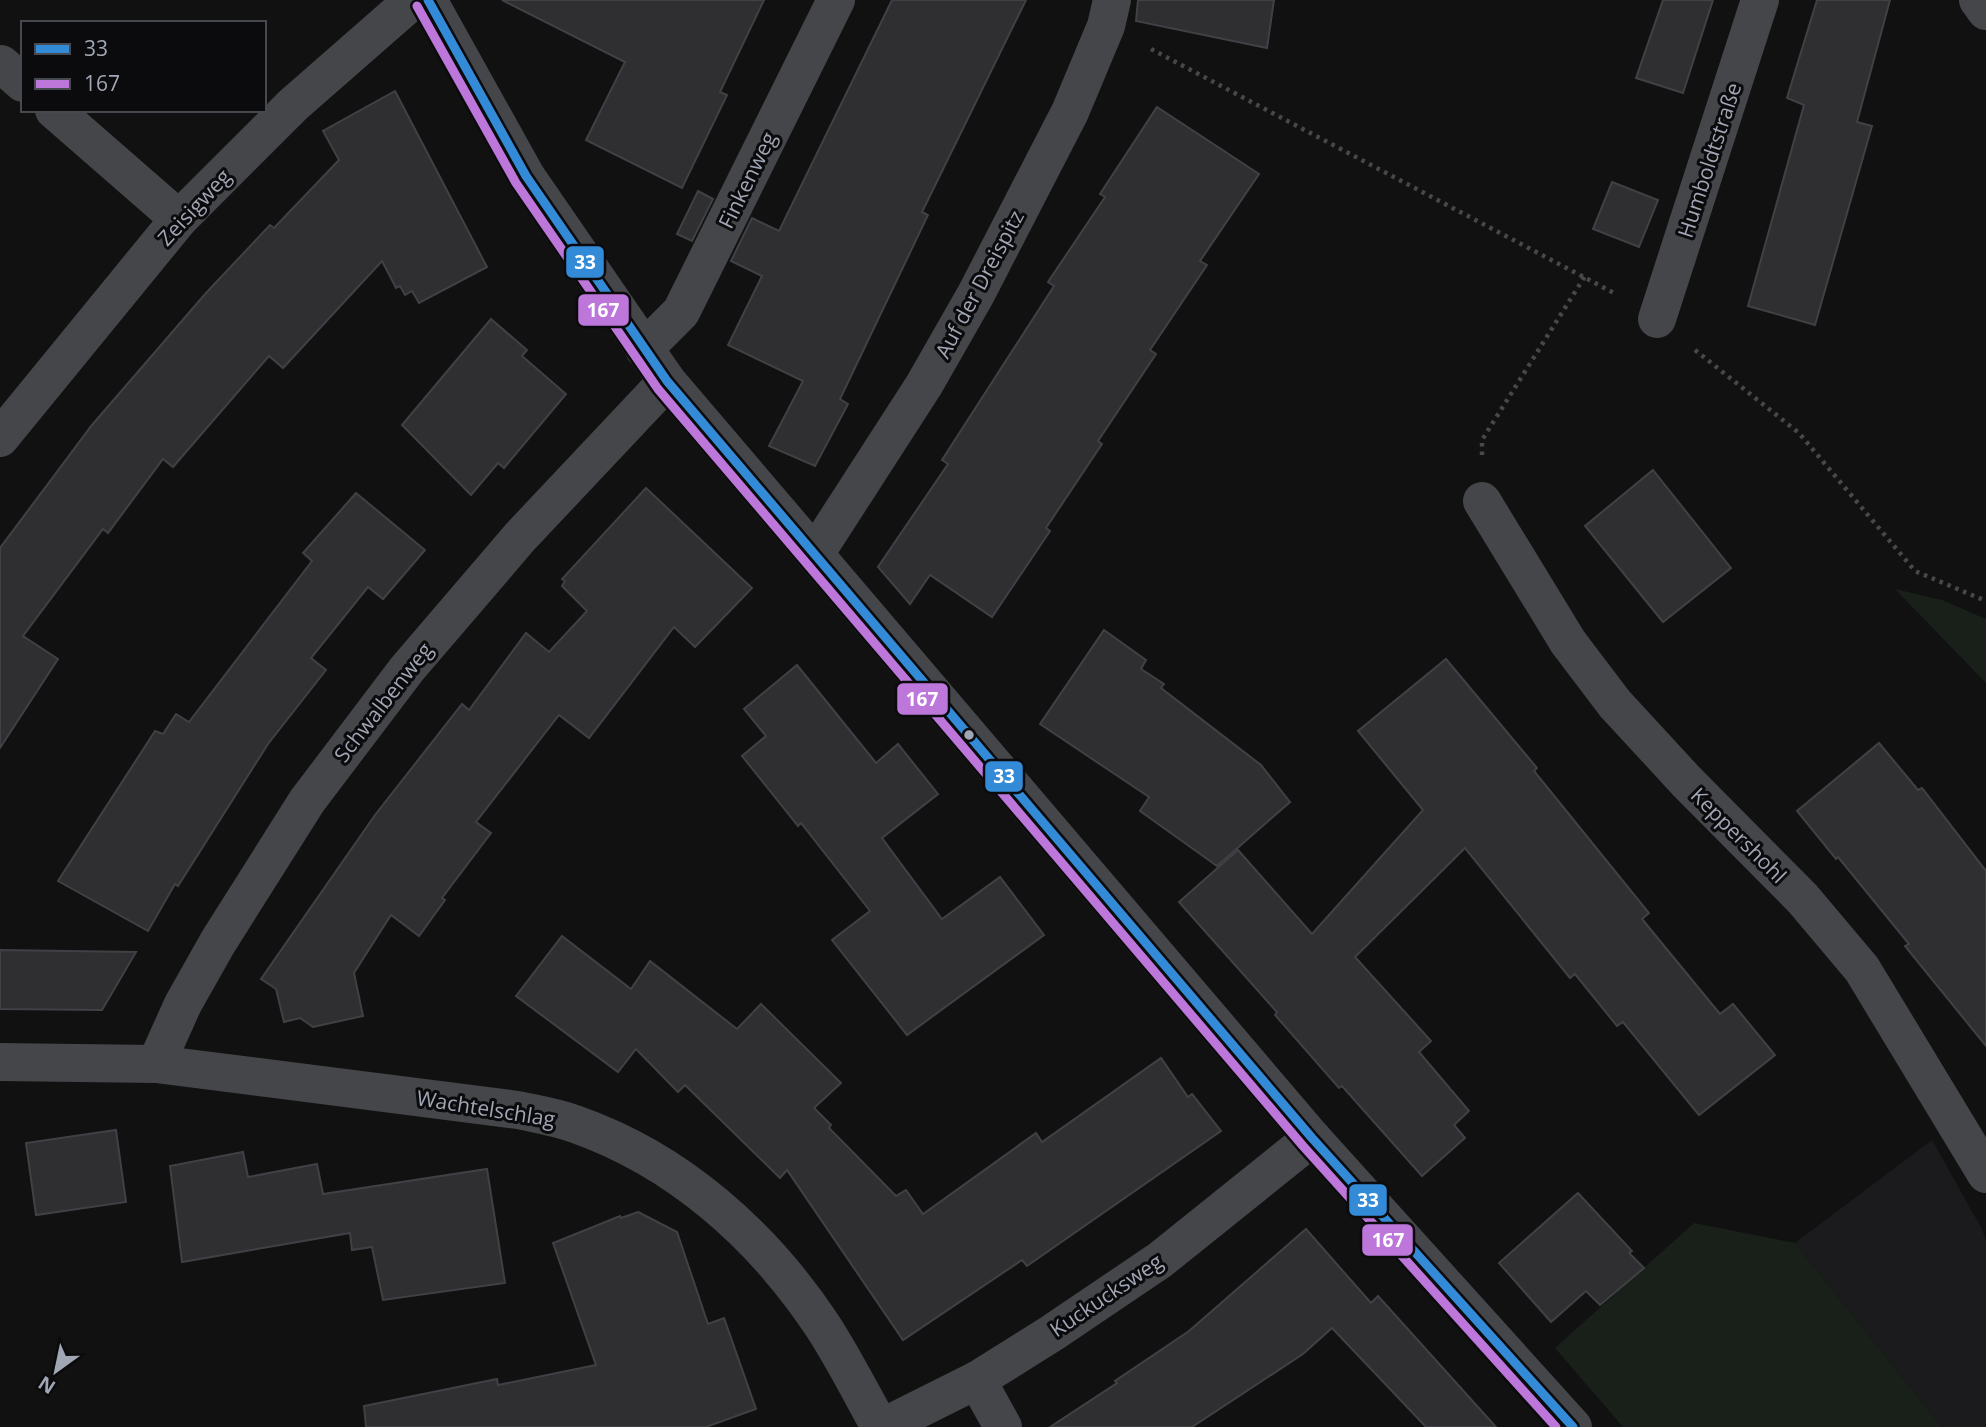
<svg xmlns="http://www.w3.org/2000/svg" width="1986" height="1427" font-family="'Open Sans',sans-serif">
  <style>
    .built { fill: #1b1b1d }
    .green { fill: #19201a }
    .building { fill: #2f2f31; stroke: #3f4145; stroke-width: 2 }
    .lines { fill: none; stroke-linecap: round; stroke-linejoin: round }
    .path { stroke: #46484c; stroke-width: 4.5; stroke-dasharray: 3.5 5; stroke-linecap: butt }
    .minor { stroke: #45464a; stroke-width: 38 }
    .bus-1-casing { stroke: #0b0b0d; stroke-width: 14 }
    .bus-2-casing { stroke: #0b0b0d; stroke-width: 14 }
    .bus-1 { stroke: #338bd7; stroke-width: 9 }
    .bus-2 { stroke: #bd76da; stroke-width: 9 }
    .bus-dot { fill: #a0a6b4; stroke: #0b0b0d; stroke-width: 2.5 }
    .labels { text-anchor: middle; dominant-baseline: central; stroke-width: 6; stroke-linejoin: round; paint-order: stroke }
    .street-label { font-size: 21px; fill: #a0a6b4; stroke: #0b0b0d }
    .line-badge { stroke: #0b0b0d; stroke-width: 2.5 }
    .badge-label { font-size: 19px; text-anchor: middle; font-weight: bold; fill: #fff }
  </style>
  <rect width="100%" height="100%" fill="#111"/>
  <!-- built -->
  <polygon class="built" points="1932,1140 1982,1229 1986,1241 1986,1427 1942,1427 1795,1243"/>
  <!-- green -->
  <g class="green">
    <polygon points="1895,589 1942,600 1986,619 1986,683"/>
    <polygon points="1694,1223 1795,1243 1942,1427 1623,1427 1555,1348"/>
  </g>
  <!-- building -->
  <g class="building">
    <polygon points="502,0 764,0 720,92 727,95 682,188 586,140 625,62"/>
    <polygon points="892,0 1026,0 922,212 928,215 840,399 848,404 815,466 769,446 803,381 728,345 762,276 731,261 752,218 779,231"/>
    <polygon points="1138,0 1274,0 1267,48 1136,21"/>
    <polygon points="1663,0 1713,0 1683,93 1636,78"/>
    <polygon points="1817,0 1890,0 1857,122 1872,126 1815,325 1748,306 1804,105 1787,98"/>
    <polygon points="395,91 487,267 419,303 412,291 405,295 400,286 396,288 382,261 283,368 269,356 173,467 163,459 108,533 103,529 23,636 58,659 0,748 0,548 92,425 206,293 270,225 274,228 339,160 323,131"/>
    <polygon points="1157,107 1259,174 1200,261 1207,265 1150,350 1156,354 1098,441 1102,444 1046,528 1050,531 992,617 930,575 910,604 878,567 948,464 942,460 1054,286 1048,282 1105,197 1100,194"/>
    <polygon points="1612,182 1658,200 1639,247 1593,229"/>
    <polygon points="698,191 713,199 692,241 677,234"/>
    <polygon points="491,319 527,350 522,356 566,394 504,468 498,463 471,495 402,425"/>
    <polygon points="1653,470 1731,568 1663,622 1585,526"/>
    <polygon points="646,488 752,588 695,647 674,627 589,738 559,715 476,822 491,833 442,898 445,900 419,936 391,915 354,973 363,1016 313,1027 300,1018 284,1022 276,989 261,979 375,815 462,704 469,710 526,633 549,652 587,611 562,586 565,581 562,579"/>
    <polygon points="356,493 425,550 383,599 368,587 311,658 326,670 268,744 178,886 175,884 148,931 58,881 155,731 163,734 176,714 189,722 312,561 303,553"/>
    <polygon points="1104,630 1146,660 1141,669 1164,684 1161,688 1261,765 1290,802 1217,866 1140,811 1149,797 1040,724"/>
    <polygon points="1446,659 1537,768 1534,771 1649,913 1642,919 1720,1014 1733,1004 1775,1055 1699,1115 1623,1022 1617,1026 1575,974 1570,978 1465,848 1355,957 1431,1041 1419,1052 1469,1111 1454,1125 1465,1138 1422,1176 1342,1086 1339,1088 1275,1015 1277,1012 1179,902 1238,850 1312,934 1423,810 1358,731"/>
    <polygon points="797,665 876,763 898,744 938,794 882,838 942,919 1000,877 1044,935 907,1035 832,940 870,911 801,823 798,826 742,756 766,736 744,709"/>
    <polygon points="1879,743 1918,790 1922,788 1986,871 1986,1046 1905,946 1909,944 1838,857 1836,859 1797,811"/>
    <polygon points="562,936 631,989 650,961 737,1029 761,1004 841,1083 814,1108 831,1125 829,1128 896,1196 906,1190 923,1214 1036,1133 1042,1142 1161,1058 1188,1097 1192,1094 1221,1131 1027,1266 1022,1260 903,1340 787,1170 780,1178 685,1085 678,1092 636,1049 618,1072 516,996"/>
    <polygon points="0,950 136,952 102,1010 0,1009"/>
    <polygon points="116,1130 126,1202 36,1215 26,1143"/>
    <polygon points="243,1152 248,1177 317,1164 323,1194 487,1169 505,1283 383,1300 372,1247 352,1250 350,1233 182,1262 170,1166"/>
    <polygon points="1578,1193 1632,1251 1629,1253 1644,1268 1600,1305 1586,1291 1551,1322 1499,1263"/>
    <polygon points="638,1212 677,1232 708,1324 724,1318 756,1409 706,1427 366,1427 364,1406 497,1379 498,1385 596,1365 553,1243 620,1216 621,1218"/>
    <polygon points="1306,1229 1371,1303 1378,1296 1496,1427 1426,1427 1332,1328 1303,1354 1192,1427 1050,1427 1117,1383 1115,1381 1189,1331"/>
  </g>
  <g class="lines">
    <!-- path -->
    <g class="path">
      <polyline points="1151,49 1614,293"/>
      <polyline points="1695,350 1799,433 1915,571 1986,601"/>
      <polyline points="1482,455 1482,440 1585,276"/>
    </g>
    <!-- minor -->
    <g class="minor">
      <polyline points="428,0 526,176 667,381 1312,1138 1573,1427"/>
      <polyline points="1978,0 1986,11"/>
      <polyline points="1,64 23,83"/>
      <polyline points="54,110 179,219"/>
      <polyline points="1657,319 1760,0"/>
      <polyline points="644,349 681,312 836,0"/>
      <polyline points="0,438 179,219 293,105 413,0"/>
      <polyline points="1482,501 1568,642 1615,704 1687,782 1803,899 1862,969 1986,1174"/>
      <polyline points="815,554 924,385 976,294 1070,112 1106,26 1112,0"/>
      <path d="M0,1062L156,1064L518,1110C536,1114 556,1117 575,1124C678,1160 762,1235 822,1325C843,1357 861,1393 880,1427"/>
      <polyline points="156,1064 183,1004 218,942 307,801 407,669 520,537 667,381"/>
      <polyline points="977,1380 1003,1427"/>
      <polyline points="883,1427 977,1380 1052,1333 1160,1260 1312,1138"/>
    </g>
    <defs>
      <polyline id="bus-1" points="428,0 526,176 667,381 1312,1138 1573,1427"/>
      <polyline id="bus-2" points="417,6 516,183 658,389 1303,1146 1556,1427"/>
    </defs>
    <!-- bus-1 casing -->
    <use href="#bus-1" class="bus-1-casing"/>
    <!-- bus-2 casing -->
    <use href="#bus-2" class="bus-2-casing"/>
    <!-- bus-1 -->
    <use href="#bus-1" class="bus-1"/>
    <!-- bus-2 -->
    <use href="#bus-2" class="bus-2"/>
  </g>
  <!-- markers -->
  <circle class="bus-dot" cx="969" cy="735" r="6"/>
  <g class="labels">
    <!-- street labels -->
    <g class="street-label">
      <text transform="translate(1709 160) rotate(-72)">Humboldtstraße</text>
      <text transform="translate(747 180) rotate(-64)">Finkenweg</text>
      <text transform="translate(194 207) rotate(-47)">Zeisigweg</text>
      <text transform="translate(979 284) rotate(-62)">Auf der Dreispitz</text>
      <text transform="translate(383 702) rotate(-52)">Schwalbenweg</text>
      <text transform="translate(1739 835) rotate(45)">Keppershohl</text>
      <text transform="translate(486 1108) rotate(9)">Wachtelschlag</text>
      <text transform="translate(1106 1295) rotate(-34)">Kuckucksweg</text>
    </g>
  </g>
  <g class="line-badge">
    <rect x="565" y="245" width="40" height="34" rx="7" fill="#338bd7"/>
    <rect x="577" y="293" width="53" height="34" rx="7" fill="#bd76da"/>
    <rect x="896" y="682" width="53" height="34" rx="7" fill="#bd76da"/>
    <rect x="984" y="760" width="40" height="33" rx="7" fill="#338bd7"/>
    <rect x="1348" y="1183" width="40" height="34" rx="7" fill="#338bd7"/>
    <rect x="1361" y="1223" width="53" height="34" rx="7" fill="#bd76da"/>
  </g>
  <g class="badge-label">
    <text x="585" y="269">33</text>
    <text x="603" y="317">167</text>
    <text x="922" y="706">167</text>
    <text x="1004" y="783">33</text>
    <text x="1368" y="1207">33</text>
    <text x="1388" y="1247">167</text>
  </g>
  <!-- legend -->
  <rect x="21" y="21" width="245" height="91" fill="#0b0b0d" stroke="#474950" stroke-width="2"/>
  <rect x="35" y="44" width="35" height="10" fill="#338bd7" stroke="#474950" stroke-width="2"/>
  <text x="84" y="56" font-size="21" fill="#a0a6b4">33</text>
  <rect x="35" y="79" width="35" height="10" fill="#bd76da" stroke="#474950" stroke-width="2"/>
  <text x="84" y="91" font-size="21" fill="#a0a6b4">167</text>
  <!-- north arrow -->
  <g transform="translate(56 1371) rotate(213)" stroke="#0b0b0d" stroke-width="5" paint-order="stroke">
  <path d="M0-5L12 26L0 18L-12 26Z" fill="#a0a6b4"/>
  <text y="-10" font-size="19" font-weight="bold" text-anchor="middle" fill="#a0a6b4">N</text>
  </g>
</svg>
